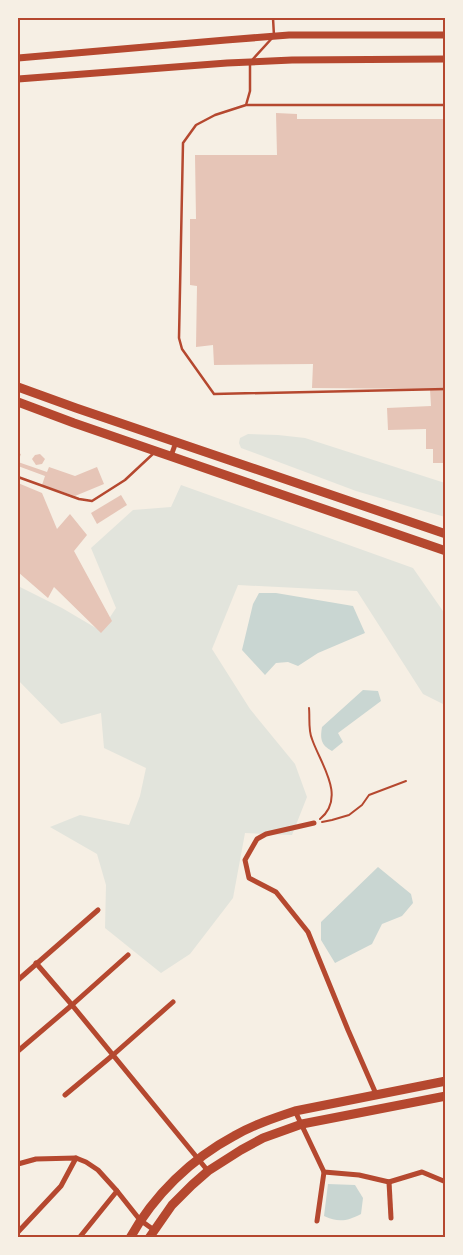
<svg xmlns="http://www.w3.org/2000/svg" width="463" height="1255" font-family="'IBM Plex Sans',sans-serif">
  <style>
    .green { fill: #e2e4dc }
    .water { fill: #c9d6d2 }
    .building { fill: #e6c5b7 }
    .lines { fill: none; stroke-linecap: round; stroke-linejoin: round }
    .path { stroke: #b5482f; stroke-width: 2 }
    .service { stroke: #b5482f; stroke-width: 2.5 }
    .minor { stroke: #b5482f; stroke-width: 5 }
    .tertiary { stroke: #b5482f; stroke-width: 7 }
    .primary { stroke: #b5482f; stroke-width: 9 }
    .neatline { fill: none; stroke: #b5482f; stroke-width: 2 }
  </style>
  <rect width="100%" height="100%" fill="#f6efe4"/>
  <!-- green -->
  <g class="green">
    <polygon points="248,434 278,435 305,438 445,483 445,517 356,491 241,448 239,443 240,438"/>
    <polygon points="181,485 413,568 445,614 445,705 423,694 357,591 238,585 212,649 250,709 295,764 307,797 292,835 245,833 233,898 190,954 161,973 105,928 106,885 97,854 50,827 80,815 129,825 140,796 146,768 104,748 101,713 61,724 18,680 18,586 62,608 101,631 116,608 91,548 133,510 171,507"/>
  </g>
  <!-- water -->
  <g class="water">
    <polygon points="259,593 276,593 353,606 365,633 318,653 298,666 288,662 276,663 265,675 242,650 253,604"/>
    <path d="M363,690L378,691L381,701L338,733L343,742L332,751C321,745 320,739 322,727Z"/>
    <polygon points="378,867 411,894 413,903 402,916 382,924 372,944 335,963 321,940 321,922"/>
    <path d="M328,1184L355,1185L363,1198L361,1214C347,1221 339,1223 324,1216Z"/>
  </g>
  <!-- building -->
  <g class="building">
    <polygon points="276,113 297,114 297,119 446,119 446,388 444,388 445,406 446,406 446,463 433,463 433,449 426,449 426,429 388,430 387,408 431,406 430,389 312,388 313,364 214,365 213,345 196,347 197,286 190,285 190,219 196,219 195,155 277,155"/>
    <polygon points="18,453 21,454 18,462 47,472 49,467 75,476 97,467 104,484 75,496 42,485 45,476 18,466"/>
    <polygon points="40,454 45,459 42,464 36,465 32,459 35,455"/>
    <polygon points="18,483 42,493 57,529 70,514 87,535 74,551 112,621 101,633 54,587 48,598 18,572"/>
    <polygon points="121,495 127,505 97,524 91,513"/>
  </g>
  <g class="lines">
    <!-- path -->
    <g class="path">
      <path d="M309,708C310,718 308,730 312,739C320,763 347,797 320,819"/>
      <polyline points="322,822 332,820 349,815 362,805 369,795 406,781"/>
    </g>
    <!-- service -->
    <g class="service">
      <polyline points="253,59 274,36 273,18"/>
      <polyline points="250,64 250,91 246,105 215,115 196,125 183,143 179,338 182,349 214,394 446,389"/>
      <polyline points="247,105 446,105"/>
      <polyline points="18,477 79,499 92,501 125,480 155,452"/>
    </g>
    <!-- minor -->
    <g class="minor">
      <polyline points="171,456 176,442"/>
      <polyline points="314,823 266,834 257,839 245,860 249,878 276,892 308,932 348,1030 376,1094"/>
      <polyline points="36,963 72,1005 208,1171"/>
      <polyline points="18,980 98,910"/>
      <polyline points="18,1051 72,1005 128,955"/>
      <polyline points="65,1095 113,1055 173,1002"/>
      <polyline points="295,1111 324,1172 359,1175 389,1182 422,1172 446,1182"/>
      <polyline points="18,1164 36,1159 76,1158 86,1162 98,1170 117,1191 140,1220 154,1230"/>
      <polyline points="389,1182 391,1218"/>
      <polyline points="317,1221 324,1172"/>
      <polyline points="18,1232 61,1186 76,1158"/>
      <polyline points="79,1238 117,1191"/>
    </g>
    <!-- tertiary -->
    <g class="tertiary">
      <polyline points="18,58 226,40 289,35 446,35"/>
      <polyline points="18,79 227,63 292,60 446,59"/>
    </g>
    <!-- primary -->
    <g class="primary">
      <polyline points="18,387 76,408 446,534"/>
      <polyline points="18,402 74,423 446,551"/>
      <path d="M130,1238C154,1195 191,1159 234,1136C253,1125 274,1118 295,1111L446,1081"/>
      <polyline points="149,1238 172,1205 192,1185 208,1171 241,1150 263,1138 302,1124 446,1096"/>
    </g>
  </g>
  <!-- border -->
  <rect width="463" height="1255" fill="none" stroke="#f6efe4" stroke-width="38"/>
  <rect x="19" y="19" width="425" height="1217" class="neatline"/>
</svg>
